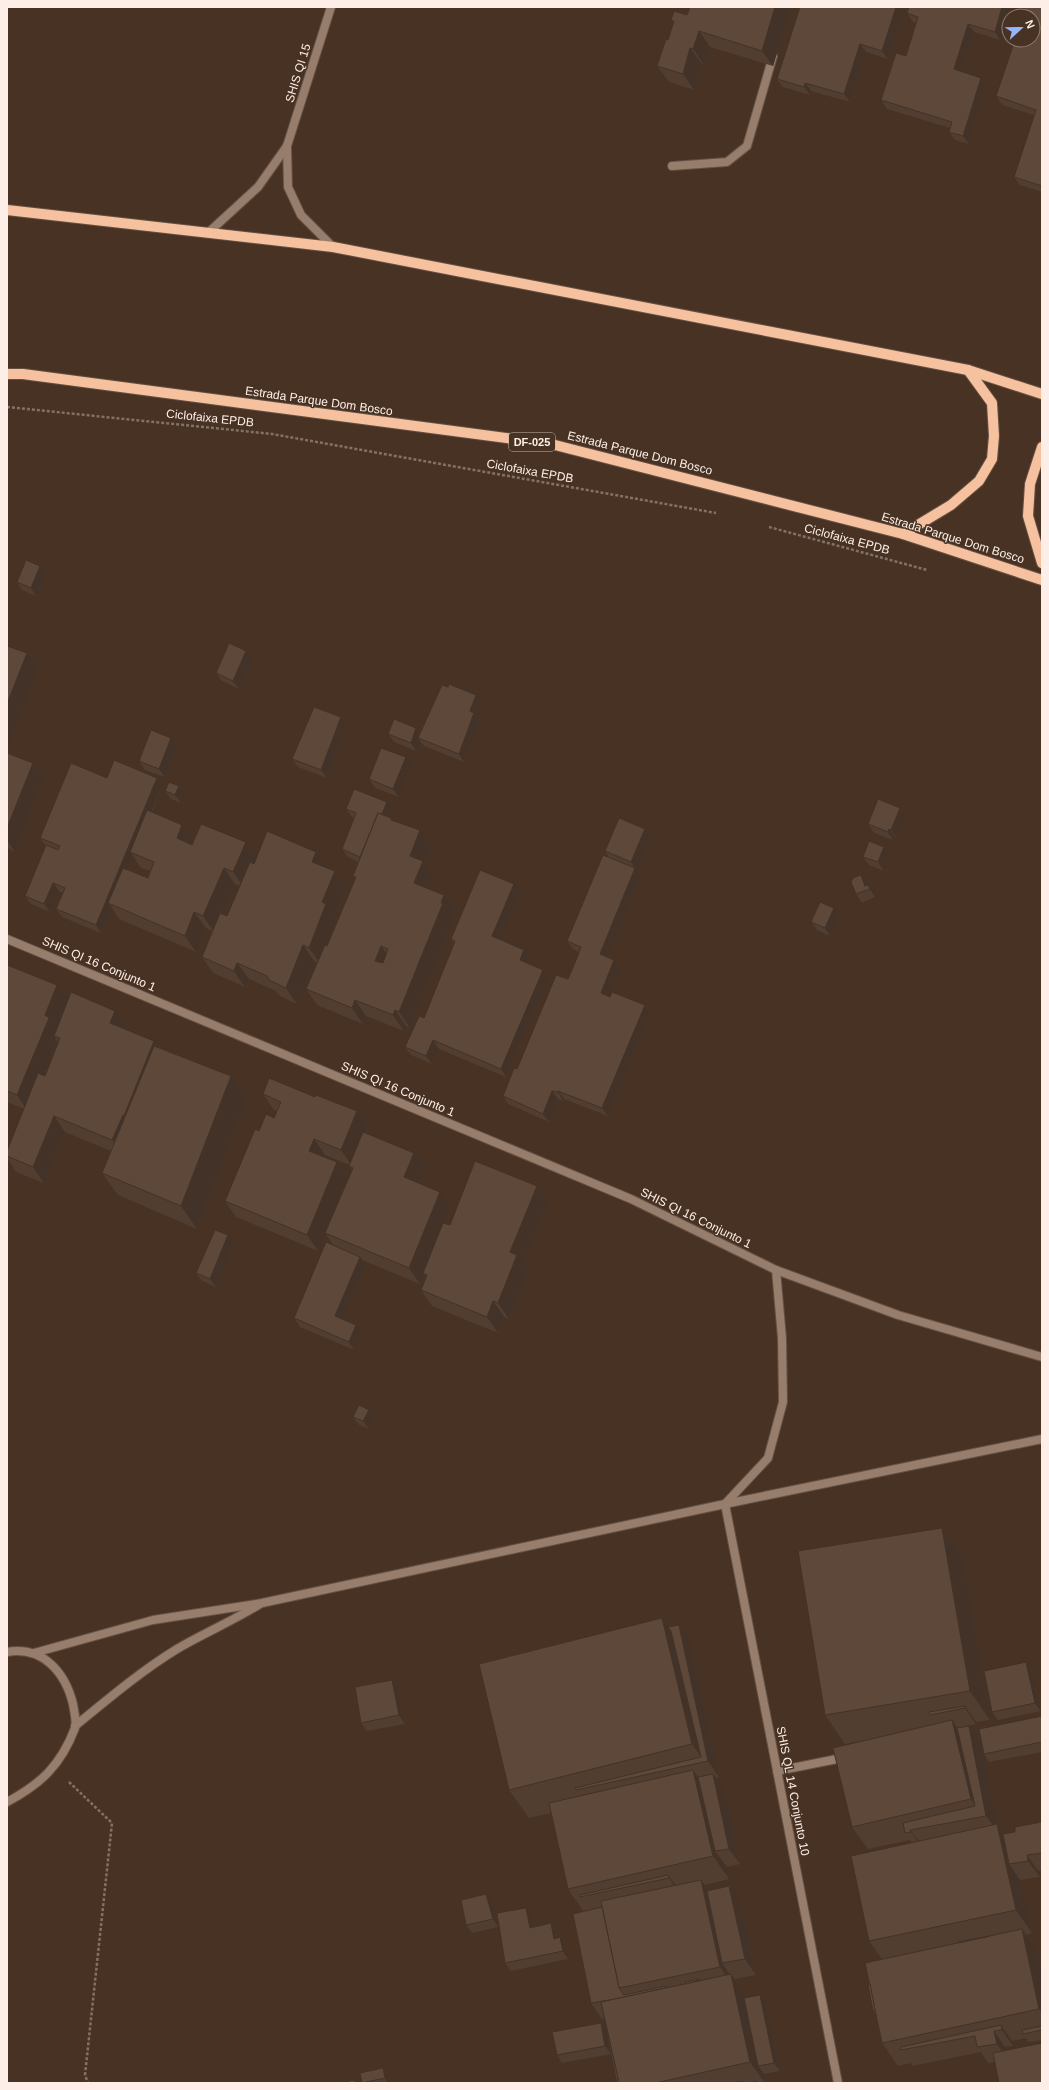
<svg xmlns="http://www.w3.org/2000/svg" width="1049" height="2090" font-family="Arial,sans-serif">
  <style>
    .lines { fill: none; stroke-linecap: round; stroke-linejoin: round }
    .service-casing { stroke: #655043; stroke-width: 10 }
    .minor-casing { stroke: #655043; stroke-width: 10 }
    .tertiary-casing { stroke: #655043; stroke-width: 10 }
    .primary-casing { stroke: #655043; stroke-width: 12 }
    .path { stroke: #847165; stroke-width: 2.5; stroke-dasharray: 3 2; stroke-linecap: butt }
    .service { stroke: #967d6c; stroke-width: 8 }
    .minor { stroke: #967d6c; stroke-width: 8 }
    .tertiary { stroke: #967d6c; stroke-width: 8 }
    .primary { stroke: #f5c19f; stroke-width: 10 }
    .wall { fill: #513e31; fill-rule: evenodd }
    .shaded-wall { fill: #423228 }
    .building { fill: #5e4839; stroke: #423228; fill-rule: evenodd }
    .labels { text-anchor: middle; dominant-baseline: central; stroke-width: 3; stroke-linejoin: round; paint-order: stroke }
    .shield { fill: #483224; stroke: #c7b6ac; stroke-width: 1 }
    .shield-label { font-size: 11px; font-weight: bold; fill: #fdefe7 }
    .street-label { font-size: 12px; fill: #fdefe7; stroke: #483224 }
  </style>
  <rect width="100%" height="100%" fill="#483224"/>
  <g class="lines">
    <defs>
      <polyline id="service" points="777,1771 847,1757"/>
      <g id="minor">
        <polyline points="287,146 288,187 301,215 333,247"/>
        <polyline points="672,166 727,162 747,146 773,56"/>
        <polyline points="209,232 258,187 287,146 331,7"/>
        <polyline points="7,939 631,1199 776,1270 898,1315 1042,1357"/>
        <polyline points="776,1270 782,1338 783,1402 768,1458 725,1504 838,2083"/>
      </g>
      <g id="tertiary">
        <path d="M7,1652C43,1646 65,1672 73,1704C74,1711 77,1722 75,1728C61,1765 41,1784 7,1802"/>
        <polyline points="34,1653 153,1620 262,1603 725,1504 1042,1439"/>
        <path d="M75,1726C108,1699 141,1671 177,1649C204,1633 233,1621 260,1604"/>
      </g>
      <g id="primary">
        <polyline points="7,210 333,247 968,370 1042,394"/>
        <polyline points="7,374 23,374 551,444 903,534 1042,580"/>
        <polyline points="1042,447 1030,484 1028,516 1042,563"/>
        <polyline points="903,534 951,505 979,481 992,459 994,436 992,403 968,370"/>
      </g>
    </defs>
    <!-- service casing -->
    <use href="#service" class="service-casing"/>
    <!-- minor casing -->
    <use href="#minor" class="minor-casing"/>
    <!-- tertiary casing -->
    <use href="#tertiary" class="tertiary-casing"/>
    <!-- primary casing -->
    <use href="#primary" class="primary-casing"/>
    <!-- path -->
    <g class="path">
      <polyline points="7,407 272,434 716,513"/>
      <polyline points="769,527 927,570"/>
      <polyline points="69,1782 112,1823 85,2075 88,2083"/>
    </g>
    <!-- service -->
    <use href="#service" class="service"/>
    <!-- minor -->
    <use href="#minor" class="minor"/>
    <!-- tertiary -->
    <use href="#tertiary" class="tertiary"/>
    <!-- primary -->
    <use href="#primary" class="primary"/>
  </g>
  <!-- wall -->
  <g class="wall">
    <polygon points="690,7 791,7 773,66 710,47 704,65 702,64 694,90 669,82 657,66 668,40 674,24 671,20 687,15"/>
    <polygon points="800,7 904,7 888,59 866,52 850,102 811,91 810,95 783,87 777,79"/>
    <polygon points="1011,7 1000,40 974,32 962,72 981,78 986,86 969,144 955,140 949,132 950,128 887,109 881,100 906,56 916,23 913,22 907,13"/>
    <polygon points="1042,7 1042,192 1020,185 1014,177 1034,115 1002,105 996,96"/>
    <polygon points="40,566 46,575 36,596 22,590 17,582"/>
    <polygon points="252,659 239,689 222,681 216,673"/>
    <polygon points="482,703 477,717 480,721 464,762 424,746 420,741 416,751 394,742 388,734 420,734"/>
    <polygon points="346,725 327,778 298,767 292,759"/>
    <polygon points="171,738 177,747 165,777 145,770 139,761"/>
    <polygon points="7,753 33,763 44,779 15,852 7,848"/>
    <polygon points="411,765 399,797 375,788 369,779"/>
    <path d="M107,778L162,786L152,812L182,825L193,840L192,844L246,842L256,857L316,852L327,868L335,871L346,887L334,915L337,920L327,946L355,879L353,876L358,862L348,857L342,849L354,818L352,817L346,809L392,810L389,817L391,818L393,821L432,846L425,864L434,877L429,889L444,895L455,911L453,917L454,919L410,1028L406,1026L404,1031L366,1016L363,1024L317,1005L306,989L317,962L314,961L297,1004L280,996L276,991L249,979L245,987L213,973L202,957L212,931L206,928L196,952L119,919L112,908L101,933L62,917L56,909L63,893L59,891L50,912L31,904L25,896L46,846L40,838ZM133,856L141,868L150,871L148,878L128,869ZM235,884L240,886L227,916L222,914Z"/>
    <polygon points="179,786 185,794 181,803 171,799 165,791"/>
    <polygon points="900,808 906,816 897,838 895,837 893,840 874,833 868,824"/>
    <polygon points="645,829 651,837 637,871 636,870 641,877 607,957 620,969 609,996 645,1005 650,1013 608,1116 564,1099 563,1101 558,1099 549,1122 508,1104 503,1096 517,1069 568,979 579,952 573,949 567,941 609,858 605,851"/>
    <polygon points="884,847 890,855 884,871 869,865 863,857"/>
    <polygon points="861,875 867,885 874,893 875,897 862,903 856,894"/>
    <polygon points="520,892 500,939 524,950 530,958 528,963 543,970 548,978 506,1077 439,1049 432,1064 411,1055 405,1047 424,1018 454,944 451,939"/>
    <polygon points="834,908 840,916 830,936 817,930 811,922"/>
    <path d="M7,965L68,1000L126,1027L125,1030L158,1047L231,1076L247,1099L197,1229L118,1195L102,1173L111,1151L65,1132L44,1183L16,1172L7,1158V1151L24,1109L7,1102ZM57,1041L58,1042L45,1076L43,1075Z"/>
    <path d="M263,1094L315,1097L357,1111L368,1127L366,1133L414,1153L425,1169L419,1184L451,1208L445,1223L450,1225L537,1186L548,1202L523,1264L528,1271L509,1319L504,1317L498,1333L432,1306L421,1290L426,1277L424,1274L420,1284L362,1260L366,1265L342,1319L362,1333L354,1350L300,1327L294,1318L334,1246L325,1233L318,1251L236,1217L225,1201L259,1131L274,1118L277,1111L274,1110ZM325,1155L350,1165L349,1166L352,1170L335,1210L348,1178L337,1162L324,1157Z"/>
    <polygon points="228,1235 234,1243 216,1287 202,1281 196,1273"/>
    <polygon points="353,1417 375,1418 369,1429 359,1425"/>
    <polygon points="942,1528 963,1556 990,1720 976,1722 976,1724 957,1728 958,1728 969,1726 981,1742 996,1824 997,1824 1004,1834 1015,1832 1042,1822 1042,1870 1038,1871 1040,1877 1020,1880 1032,1933 1026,1935 1038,1952 1042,1970 1042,2040 1028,2042 1026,2038 1012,2041 1013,2046 1005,2047 995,2062 988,2063 981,2052 912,2066 911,2063 898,2066 882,2043 876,2015 873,2011 870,1984 882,1959 869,1941 912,1842 910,1840 868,1849 852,1827 862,1741 845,1744 825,1715"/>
    <polygon points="662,1618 668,1627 690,1641 719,1777 716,1778 725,1790 740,1864 727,1867 729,1879 705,1885 708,1890 741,1902 756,1975 735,1979 747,1997 765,2003 780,2071 764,2074 766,2083 617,2083 611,2054 562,2063 557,2055 601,2023 606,2029 606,2026 605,2018 602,2019 591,2003 583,1911 568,1889 551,1813 529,1818 509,1790"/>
    <polygon points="1031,1670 1041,1711 998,1720 992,1712"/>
    <polygon points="392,1680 398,1688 405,1724 367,1731 361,1723"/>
    <polygon points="1042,1716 1042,1752 989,1762 984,1754"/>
    <polygon points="492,1902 498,1927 472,1933 466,1925"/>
    <polygon points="526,1908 532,1916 534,1927 551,1923 556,1931 558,1938 560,1937 565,1946 568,1959 511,1971 505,1963"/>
    <polygon points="383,2068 388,2077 390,2083 362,2083"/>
  </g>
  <!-- shaded-wall -->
  <g class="shaded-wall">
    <polygon points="775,7 791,7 773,66 762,51"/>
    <polygon points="896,7 904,7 888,59 882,51"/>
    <polygon points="1002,7 1011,7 1000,40 995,32"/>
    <polygon points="968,24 974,32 960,78 954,69"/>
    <polygon points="699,31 710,47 704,65 693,49"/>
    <polygon points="860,44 866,52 850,102 844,94"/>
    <polygon points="690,48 702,64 694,90 683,74"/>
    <polygon points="981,78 986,86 969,144 963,136"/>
    <polygon points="805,83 811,91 810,95 804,87"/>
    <polygon points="40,566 46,575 36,596 31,588"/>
    <polygon points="246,651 252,659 239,689 233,681"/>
    <polygon points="27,653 38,669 7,748 7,704"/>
    <polygon points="476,695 482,703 477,717 480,721 464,762 459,754 470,711"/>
    <polygon points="341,717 346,725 327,778 321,770"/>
    <polygon points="416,728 422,736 418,738 420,741 416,751 411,743"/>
    <polygon points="171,738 177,747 165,777 159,769"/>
    <polygon points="406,757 411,765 399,797 393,789"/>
    <polygon points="33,763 44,779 15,852 7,840 7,828"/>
    <polygon points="157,778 162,786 134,853 130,852 133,856 113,905 108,903 112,908 101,933 96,925"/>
    <polygon points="179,786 185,794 181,803 175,795"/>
    <polygon points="387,802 392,810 370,866 364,858"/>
    <polygon points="900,808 906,816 897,838 891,830"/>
    <polygon points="182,825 193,840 188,854 177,838"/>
    <polygon points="645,829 651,837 637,871 631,862"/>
    <polygon points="889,829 895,837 893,840 888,832"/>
    <polygon points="420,830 432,846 425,864 434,877 425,898 414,883 410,856"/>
    <polygon points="246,842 257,858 244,887 233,872"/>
    <polygon points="884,847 890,855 884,871 878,862"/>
    <polygon points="316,852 327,868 312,862"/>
    <polygon points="224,868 235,884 214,932 203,916"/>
    <polygon points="635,868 641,877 605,962 600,954"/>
    <polygon points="335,871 346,887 334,915 337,920 320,963 309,948 322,902"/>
    <polygon points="861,875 867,883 869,889 865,886"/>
    <polygon points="53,883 59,891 50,912 44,904"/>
    <polygon points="514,884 520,892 498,944 492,936"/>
    <polygon points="868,885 874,893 875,897 870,889"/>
    <polygon points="444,895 455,911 453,917 454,919 410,1028 399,1012"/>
    <polygon points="834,908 840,916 830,936 825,928"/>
    <polygon points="194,912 206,928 196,952 185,936"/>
    <polygon points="303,945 314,961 297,1004 286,988"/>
    <polygon points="381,946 392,962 387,977 375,961"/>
    <polygon points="524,950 530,958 526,968 520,960"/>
    <polygon points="614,960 620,969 607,1001 601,993"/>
    <polygon points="237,963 249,979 245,987 234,971"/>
    <polygon points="543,970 548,978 506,1077 501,1069"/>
    <polygon points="57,985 69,1001 54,1036 57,1041 28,1111 17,1095 45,1015"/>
    <polygon points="355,1000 366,1016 363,1024 352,1008"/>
    <polygon points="645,1005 650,1013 608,1116 602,1108"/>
    <polygon points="395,1010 406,1026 404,1031 393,1015"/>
    <polygon points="115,1011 126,1027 121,1039 110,1023"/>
    <polygon points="433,1040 439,1049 432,1064 426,1056"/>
    <polygon points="154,1041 165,1057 135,1132 124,1116"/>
    <polygon points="231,1076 247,1099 197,1229 181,1206"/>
    <polygon points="552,1091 558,1099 549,1122 543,1114"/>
    <polygon points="558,1091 564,1099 563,1101 558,1092"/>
    <polygon points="357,1111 368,1127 352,1166 341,1150"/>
    <polygon points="123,1115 134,1131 123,1156 112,1140"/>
    <polygon points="54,1116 65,1132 44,1183 33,1167"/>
    <polygon points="314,1139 325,1155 320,1167 309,1151"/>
    <polygon points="414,1153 425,1169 415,1193 404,1177"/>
    <polygon points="337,1162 348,1178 318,1251 307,1235"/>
    <polygon points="537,1186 548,1202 523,1264 528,1271 509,1319 498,1303 510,1252"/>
    <polygon points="440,1192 451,1208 424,1274 423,1273 424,1274 420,1284 409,1268"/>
    <polygon points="228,1235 234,1243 216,1287 210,1279"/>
    <polygon points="360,1257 366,1265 340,1324 335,1316"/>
    <polygon points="493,1301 504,1317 498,1333 487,1317"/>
    <polygon points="356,1325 362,1333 354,1350 349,1342"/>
    <polygon points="369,1410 375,1418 369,1429 363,1421"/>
    <polygon points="942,1528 963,1556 990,1720 970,1691"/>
    <polygon points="662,1618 682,1647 679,1625 690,1641 719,1777 708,1761 705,1762 692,1744"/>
    <polygon points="1026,1662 1031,1670 1041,1711 1035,1703"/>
    <polygon points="392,1680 398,1688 405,1724 399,1715"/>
    <polygon points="965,1706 976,1722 976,1724 965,1708"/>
    <polygon points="952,1720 968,1743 983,1816 971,1799"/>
    <polygon points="969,1726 981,1742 998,1832 986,1816"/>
    <polygon points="693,1770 709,1793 715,1851 727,1867 729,1879 713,1856"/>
    <polygon points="713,1774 725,1790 740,1864 729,1849"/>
    <polygon points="997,1824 1013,1847 1009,1864 1020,1880 1032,1933 1016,1910"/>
    <polygon points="910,1830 922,1846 922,1848 911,1832"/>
    <polygon points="1027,1855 1038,1871 1040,1877 1028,1861"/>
    <polygon points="668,1875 680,1891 680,1894 669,1878"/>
    <polygon points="701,1880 717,1903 722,1963 732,1977 731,1974 747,1997 762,2065 758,2066 764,2074 766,2083 765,2083 750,2062 734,1988 720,1967"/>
    <polygon points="729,1886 741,1902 756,1975 745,1959"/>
    <polygon points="486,1894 492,1902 498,1927 493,1919"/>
    <polygon points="526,1908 532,1916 535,1936 530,1928"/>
    <polygon points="551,1923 556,1931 559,1947 554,1939"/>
    <polygon points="1022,1929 1038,1952 1042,1970 1042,2013 1039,2009"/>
    <polygon points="560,1937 565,1946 568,1959 563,1951"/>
    <polygon points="760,1995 765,2003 780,2071 774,2063"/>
    <polygon points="601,2023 607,2031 611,2054 605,2046"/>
    <polygon points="1001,2025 1012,2041 1013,2046 1002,2030"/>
    <polygon points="994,2031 1005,2047 1008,2059 997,2044"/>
    <polygon points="383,2068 388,2077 390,2083 388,2083 385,2078"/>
  </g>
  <!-- building -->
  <g class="building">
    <polygon points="690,7 775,7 762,51 699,31 693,49 690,48 683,74 657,66 666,39 668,40 674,21 671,20 674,11 687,15"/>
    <polygon points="800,7 896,7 882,51 860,44 844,94 805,83 804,87 777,79"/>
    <polygon points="909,7 1002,7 995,32 968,24 954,69 981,78 963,136 949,132 952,122 881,100 896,53 906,56 918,17 907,13"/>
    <polygon points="1025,7 1042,7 1042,186 1014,177 1036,110 996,96 1015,40 1033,40 1033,16 1022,16"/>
    <polygon points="26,560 40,566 31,588 17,582"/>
    <polygon points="229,643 246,651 233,681 216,673"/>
    <polygon points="7,646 27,653 7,704"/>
    <polygon points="449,684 476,695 470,711 474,713 459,754 418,738 442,685 448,687"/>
    <polygon points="314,707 341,717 321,770 292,759"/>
    <polygon points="394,719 416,728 411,743 388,734"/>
    <polygon points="151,730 171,738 159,769 139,761"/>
    <polygon points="381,748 406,757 393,789 369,779"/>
    <polygon points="7,753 33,763 7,828"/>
    <polygon points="114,760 157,778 96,925 56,909 65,888 53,883 44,904 25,896 46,845 58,850 60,846 40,838 71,763 107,778"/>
    <polygon points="169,782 179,786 175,795 165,791"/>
    <polygon points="354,789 387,802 382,814 378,813 360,857 342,849 356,813 346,809"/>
    <polygon points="878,799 900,808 891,830 889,829 888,832 868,824"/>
    <polygon points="147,810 182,825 177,838 192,845 201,824 246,842 233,872 224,868 203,916 194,912 185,936 108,903 123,868 148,878 154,862 130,852"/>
    <path d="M378,813L391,818V820L420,830L410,856L423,861L414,883L444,895L441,903H443L399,1012L395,1010L393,1015L355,1000L352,1008L306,989L325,945L327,946L356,877L353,876ZM381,946L388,949L383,963L375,961Z"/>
    <polygon points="619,818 645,829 631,862 605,851"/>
    <polygon points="267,831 316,852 312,862 335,871 322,902 326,904 309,948 303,945 286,988 269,980 267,976 237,963 234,971 202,957 220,913 227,916 250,862 254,864"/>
    <polygon points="869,841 884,847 878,862 863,857"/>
    <polygon points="603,855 635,868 600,954 614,960 601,993 610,997 612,992 645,1005 602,1108 558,1091 558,1092 552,1091 543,1114 503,1096 514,1068 517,1069 556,975 568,979 577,958 581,947 567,941"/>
    <polygon points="480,870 514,884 492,936 524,950 520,960 543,970 501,1069 433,1040 426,1056 405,1047 419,1016 424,1018 455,941 451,939"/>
    <polygon points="861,875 865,886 868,885 870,889 856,894 851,882 853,878"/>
    <polygon points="820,902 834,908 825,928 811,922"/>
    <polygon points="7,965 57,985 45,1015 49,1018 17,1095 7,1091"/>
    <polygon points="71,992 115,1011 110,1023 154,1041 124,1116 123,1115 112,1140 54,1116 33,1167 7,1156 7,1151 38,1073 45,1076 60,1038 54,1036"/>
    <polygon points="154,1046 231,1076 181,1206 102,1173"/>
    <polygon points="269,1078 315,1097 316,1095 357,1111 341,1150 314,1139 309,1151 337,1162 307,1235 225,1201 255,1129 259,1131 266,1114 274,1118 281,1102 263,1094"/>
    <polygon points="363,1132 414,1153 404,1177 440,1192 409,1268 325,1233 353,1168 349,1166"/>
    <polygon points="475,1161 537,1186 510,1252 517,1255 498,1303 493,1301 487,1317 421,1290 427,1275 423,1273 443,1223 450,1225"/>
    <polygon points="215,1230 228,1235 210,1279 196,1273"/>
    <polygon points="326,1242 360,1257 335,1316 356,1325 349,1342 294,1318"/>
    <polygon points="359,1405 369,1410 363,1421 353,1417"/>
    <polygon points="942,1528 970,1691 825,1715 798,1551"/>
    <polygon points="662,1618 692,1744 509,1790 479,1664"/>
    <polygon points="679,1625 708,1761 576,1790 575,1788 701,1757 671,1631 668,1627"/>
    <polygon points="1026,1662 1035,1703 992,1712 984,1671"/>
    <polygon points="392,1680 399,1715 361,1723 355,1687"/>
    <polygon points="965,1706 965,1708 930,1715 929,1712"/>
    <polygon points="1042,1716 1042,1742 984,1754 979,1729"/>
    <polygon points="952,1720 971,1799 852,1827 833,1748"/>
    <polygon points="969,1726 986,1816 910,1830 911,1832 905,1833 903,1823 975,1806 957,1728"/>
    <polygon points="693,1770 713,1856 568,1889 549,1803"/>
    <polygon points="713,1774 729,1849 715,1851 698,1777"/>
    <polygon points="1042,1822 1042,1853 1027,1855 1028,1861 1009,1864 1003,1834 1015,1832 1015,1827"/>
    <polygon points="997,1824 1016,1910 869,1941 851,1856"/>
    <polygon points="668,1875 669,1878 580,1897 580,1895"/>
    <polygon points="701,1880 720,1967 619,1988 601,1901"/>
    <polygon points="729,1886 745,1959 722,1963 707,1891"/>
    <polygon points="486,1894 493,1919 466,1925 461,1900"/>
    <polygon points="602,1907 619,1988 624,1995 666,1986 666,1988 615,1999 591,2003 573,1914"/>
    <polygon points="526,1908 530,1928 551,1923 554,1939 560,1937 563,1951 505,1963 497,1913"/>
    <polygon points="1022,1929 1039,2009 882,2043 865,1963"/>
    <polygon points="990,1936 958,1943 958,1942"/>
    <polygon points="731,1974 750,2062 655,2083 619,2083 601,2002"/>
    <polygon points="700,1979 700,1980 686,1984 685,1982"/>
    <polygon points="870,1984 875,2010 873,2011 868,1985"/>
    <polygon points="760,1995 774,2063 758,2066 744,1998"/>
    <polygon points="601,2023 605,2046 557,2055 552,2032"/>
    <polygon points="1001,2025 1002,2030 994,2031 997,2044 977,2047 975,2036 901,2050 901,2047"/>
    <polygon points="605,2026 606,2026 619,2083 617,2083"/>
    <polygon points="1042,2026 1042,2030 1023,2034 1022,2030"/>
    <polygon points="1042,2043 1042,2083 999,2083 993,2053"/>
    <polygon points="383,2068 385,2078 362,2083 360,2073"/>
    <polygon points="354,2080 355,2083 341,2083"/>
    <polygon points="743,2081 744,2083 732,2083"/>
    <polygon points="756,2081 757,2083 749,2083"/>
  </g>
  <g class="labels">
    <!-- shield labels -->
    <rect class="shield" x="509" y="433" width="46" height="18" rx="3"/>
    <g class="shield-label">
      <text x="532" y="442">DF-025</text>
    </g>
    <!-- street labels -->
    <g class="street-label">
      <text transform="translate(298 73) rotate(-73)">SHIS QI 15</text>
      <text transform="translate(319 401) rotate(8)">Estrada Parque Dom Bosco</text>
      <text transform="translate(210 418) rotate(6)">Ciclofaixa EPDB</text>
      <text transform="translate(640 453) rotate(14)">Estrada Parque Dom Bosco</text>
      <text transform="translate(530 471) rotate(10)">Ciclofaixa EPDB</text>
      <text transform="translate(953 538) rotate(17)">Estrada Parque Dom Bosco</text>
      <text transform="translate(847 539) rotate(15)">Ciclofaixa EPDB</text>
      <text transform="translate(99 964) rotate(23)">SHIS QI 16 Conjunto 1</text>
      <text transform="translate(398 1089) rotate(23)">SHIS QI 16 Conjunto 1</text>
      <text transform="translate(696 1218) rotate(26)">SHIS QI 16 Conjunto 1</text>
      <text transform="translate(793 1791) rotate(79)">SHIS QL 14 Conjunto 10</text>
    </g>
  </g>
  <!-- border -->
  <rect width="1049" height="2090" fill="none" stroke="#fdefe7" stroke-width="16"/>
  <!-- north arrow -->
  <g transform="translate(1021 28) rotate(68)"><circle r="19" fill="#483224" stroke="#907e72"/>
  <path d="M0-3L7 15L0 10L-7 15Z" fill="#95b6fd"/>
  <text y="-6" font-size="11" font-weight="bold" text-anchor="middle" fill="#fdefe7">N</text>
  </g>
</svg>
